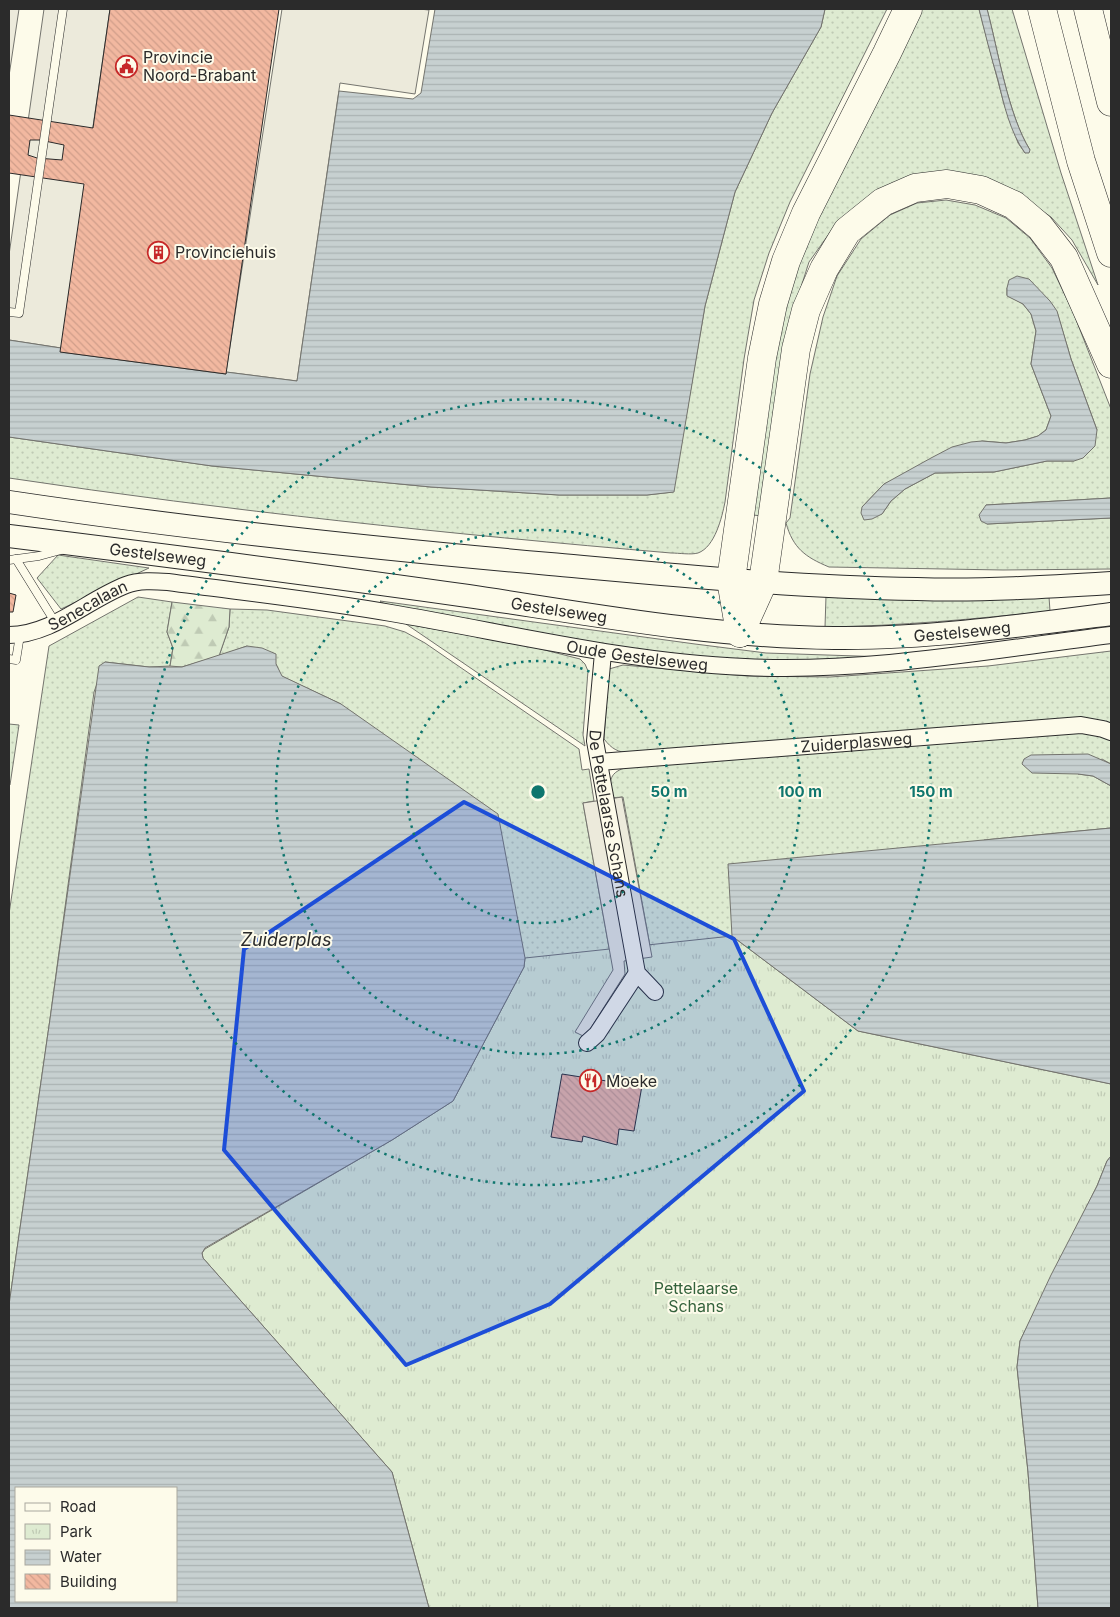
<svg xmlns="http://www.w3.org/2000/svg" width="1120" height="1617" font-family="Inter,sans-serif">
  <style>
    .grass { fill: url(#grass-dots); stroke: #74746e; fill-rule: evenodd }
    .forest { fill: url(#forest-firs); stroke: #74746e }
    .park { fill: url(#park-tufts); stroke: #74746e }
    .parking { fill: #eceadb; stroke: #74746e }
    .water { fill: url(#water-rules); stroke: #74746e; fill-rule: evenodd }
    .building { fill: url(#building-back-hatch); stroke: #2b2b2b; fill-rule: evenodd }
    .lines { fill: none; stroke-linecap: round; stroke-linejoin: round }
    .service-casing { stroke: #2b2b2b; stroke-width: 9 }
    .minor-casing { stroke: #2b2b2b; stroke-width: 18 }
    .secondary-casing { stroke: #2b2b2b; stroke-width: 24 }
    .motorway-casing { stroke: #2b2b2b; stroke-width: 29 }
    .service { stroke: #fdfbea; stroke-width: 8 }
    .minor { stroke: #fdfbea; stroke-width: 16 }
    .secondary { stroke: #fdfbea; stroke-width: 22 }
    .motorway { stroke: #fdfbea; stroke-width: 28 }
    .marked { fill: #1d4ed8; fill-opacity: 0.2; stroke: #1d4ed8; stroke-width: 4; stroke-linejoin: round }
    .ring { fill: none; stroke: #0f766e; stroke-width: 2.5; stroke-dasharray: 2.5 5 }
    .labels { text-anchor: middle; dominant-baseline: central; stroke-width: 4; stroke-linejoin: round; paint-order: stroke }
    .poi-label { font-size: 16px; fill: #2b2b2b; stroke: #fdfbea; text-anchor: start }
    .street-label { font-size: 16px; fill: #2b2b2b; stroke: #fdfbea }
    .park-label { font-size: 16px; fill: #34623c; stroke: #fdfbea }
    .water-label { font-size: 18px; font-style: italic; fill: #2b2b2b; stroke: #fdfbea }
    .centre { fill: #0f766e; stroke: #fdfbea; stroke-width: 2.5 }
    .ring-label { font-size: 15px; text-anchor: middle; font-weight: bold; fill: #0f766e; stroke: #fdfbea; stroke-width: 4; stroke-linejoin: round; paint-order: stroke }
  </style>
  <defs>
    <pattern id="grass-dots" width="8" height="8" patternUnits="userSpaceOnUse" patternTransform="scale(1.25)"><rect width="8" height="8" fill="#deebd1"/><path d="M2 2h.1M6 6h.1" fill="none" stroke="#bfcab4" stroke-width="1.8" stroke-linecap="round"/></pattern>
    <pattern id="forest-firs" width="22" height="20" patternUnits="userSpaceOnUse" patternTransform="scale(1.25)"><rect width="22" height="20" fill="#deebd1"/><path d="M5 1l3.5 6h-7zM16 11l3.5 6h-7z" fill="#bfcab4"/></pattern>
    <pattern id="park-tufts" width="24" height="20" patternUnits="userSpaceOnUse" patternTransform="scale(1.25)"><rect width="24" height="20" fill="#deebd1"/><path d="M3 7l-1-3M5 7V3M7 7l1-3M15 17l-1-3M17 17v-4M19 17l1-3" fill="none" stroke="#bfcab4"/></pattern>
    <pattern id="water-rules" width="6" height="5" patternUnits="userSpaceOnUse" patternTransform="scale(1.25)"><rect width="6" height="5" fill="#c7d0d0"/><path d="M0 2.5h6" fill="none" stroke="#abb3b3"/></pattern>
    <pattern id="building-back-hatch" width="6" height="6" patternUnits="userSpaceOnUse" patternTransform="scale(1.25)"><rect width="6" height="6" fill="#f2b8a0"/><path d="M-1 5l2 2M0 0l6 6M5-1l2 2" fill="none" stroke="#d09e8a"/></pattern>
  </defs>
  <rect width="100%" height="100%" fill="#fdfbea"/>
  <!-- grass -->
  <g class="grass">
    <path d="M825,9H887L790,202L769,253L754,300L744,359L725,502C722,517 715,547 698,553C691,555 679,553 671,553C449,534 228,511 9,478V437L212,466L431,487L559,495H647L673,492L705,306L735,192L772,113L821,27Z"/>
    <path d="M915,9H979L1004,104L1018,143L1025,153L1030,150C1008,115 998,50 987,9H1012L1061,173L1098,285L1072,240L1051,217L1023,197L984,183L836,224L809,262L794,309L762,516L753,515L771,367L797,261Z"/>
    <path d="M946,200L975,205L1006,218L1030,238L1052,268L1073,312L1111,409V498L986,505L987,524L1111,518V569L1003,570L829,567C805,557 793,548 786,523L790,518L810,374L823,317L837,276L861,239L890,215L917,203ZM1007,288L1057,312L1071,359L1097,430L1074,461H1047L994,472L935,473L905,489L891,501L882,514L862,507L884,484L982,441L1006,443L1025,440L1038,436L1046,430L1051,416L1031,364L1036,331L1031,314L1023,304L1007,295Z"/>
    <polygon points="58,555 149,568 61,609 37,578"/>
    <path d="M826,596L1049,597L1050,611C975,619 900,626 825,627Z"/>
    <polygon points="138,597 172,602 167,632 173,648 170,666 149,667 105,662 94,692 50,1019 9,1305 9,914 49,646"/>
    <polygon points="380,601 695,644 766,653 887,657 830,664 708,660 567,640 388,607"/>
    <polygon points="230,609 267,610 385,626 405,632 425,643 579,749 582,770 589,769 594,801 583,803 613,970 429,1608 392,1472 341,704 281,676 276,664 247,646 219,656 229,627"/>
    <polygon points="406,624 529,646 580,659 585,664 588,671 583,735 585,746"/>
    <path d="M1111,651V727L630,753C617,752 612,749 604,739L609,669L623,665L747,676L830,677L988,666Z"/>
    <polygon points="9,724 19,725 10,785 9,785"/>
    <path d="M1051,733H1100L1111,738V764L1102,759L1078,774L1093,776L1111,786V828L984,840L858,1031L1111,1084V1156L1107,1161L1027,1325L1038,1608L652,957L623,797L611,798C609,780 609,772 628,767Z"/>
  </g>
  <!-- forest -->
  <polygon class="forest" points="172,602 230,609 229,627 219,656 182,667 170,666 173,648 167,632"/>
  <!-- park -->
  <polygon class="park" points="732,936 858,1031 1111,1084 1111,1156 1107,1161 1097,1186 1020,1341 1017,1367 1028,1472 1038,1608 429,1608 392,1472 203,1258 202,1253 205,1249 392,1140 453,1101 524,967 525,958"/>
  <!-- parking -->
  <g class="parking">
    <polygon points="9,9 19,9 9,76"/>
    <polygon points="44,9 110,9 61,348 9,340 9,255"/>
    <polygon points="282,9 419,9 429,10 415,94 340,83 297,381 226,372"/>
    <polygon points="622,797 652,957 624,961 625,974 585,1037 575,1032 613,970 583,803"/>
  </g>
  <!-- water -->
  <g class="water">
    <polygon points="435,9 825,9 821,27 772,113 735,192 705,306 674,492 647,495 559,495 431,487 212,466 9,437 9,340 61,348 61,352 226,374 226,372 297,381 339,91 413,99 421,93"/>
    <path d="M979,9H987C998,50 1008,115 1030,150L1029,153H1025C1010,132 1004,105 998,80C991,57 985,33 979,9Z"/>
    <polygon points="1017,276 1029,279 1050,301 1057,311 1071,359 1097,430 1095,446 1083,458 1074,461 1047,461 994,472 935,473 905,489 891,501 882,514 872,519 864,520 861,513 862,507 884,484 931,458 952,447 971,442 982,441 1006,443 1025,440 1038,436 1046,430 1051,416 1031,364 1036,331 1031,314 1023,304 1007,296 1007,288 1009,280"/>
    <polygon points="1111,498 1111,518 987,524 981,521 979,515 986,505"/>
    <path d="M247,646L262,648L276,654V664L282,676L341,704L498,814L525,958L524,967L453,1101L392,1140L205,1248L202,1253L203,1258L392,1472L429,1608H9V1305L50,1019L99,666L105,662L149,667H182ZM176,1488V1601H16V1488Z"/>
    <polygon points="1088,754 1111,764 1111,786 1093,776 1078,774 1032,773 1022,764 1024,759 1031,755"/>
    <polygon points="1111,828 1111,1084 858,1031 732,936 728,864"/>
    <polygon points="1111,1156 1111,1608 1038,1608 1028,1472 1017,1367 1020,1341 1051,1275 1097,1186 1107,1161"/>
  </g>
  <!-- building -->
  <g class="building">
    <path d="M110,9H279L226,374L60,352L84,184L9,173V115L93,128ZM30,140H40L64,145L62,160L37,158L28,155Z"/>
    <polygon points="9,593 16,595 13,612 9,612"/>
    <polygon points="562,1074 613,1082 614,1075 643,1080 634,1131 619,1129 617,1145 583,1136 582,1142 551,1137"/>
  </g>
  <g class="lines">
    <defs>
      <g id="service">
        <polyline points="9,312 19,313 63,9"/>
        <polyline points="16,559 55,622"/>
        <polyline points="9,560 39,556 61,550"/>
        <polyline points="9,659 16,660 20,635"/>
      </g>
      <g id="minor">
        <path id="s1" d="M9,635C52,635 87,600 126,585C139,580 154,581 168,582C242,592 317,600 391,613C509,633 625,662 745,667C868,673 990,650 1111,635"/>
        <path id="s2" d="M603,653L595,741L637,973L655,992"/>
        <path id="s3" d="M599,762L1081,725L1103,729L1111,732"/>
        <polyline points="587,1043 597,1034 637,973"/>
      </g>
      <g id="secondary">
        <path d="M9,502C189,529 369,548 550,564C672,575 794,587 917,589C981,591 1047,587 1111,583"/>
        <path id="s4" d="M9,536C162,555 315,574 468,596C589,614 711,637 834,638C926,639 1019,626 1111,614"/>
      </g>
      <g id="motorway">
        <polyline points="1042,9 1081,161 1111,253"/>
        <polyline points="1088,9 1111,102"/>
        <polyline points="740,633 763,582 796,349 806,310 824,269 847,231 883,202 915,188 947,184 981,190 1014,205 1040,227 1064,258 1111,364"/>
        <polyline points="740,633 731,580 762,358 773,304 786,261 806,213 887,53 908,9"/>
      </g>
    </defs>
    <!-- service casing -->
    <use href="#service" class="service-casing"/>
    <!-- minor casing -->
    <use href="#minor" class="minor-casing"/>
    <!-- secondary casing -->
    <use href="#secondary" class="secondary-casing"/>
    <!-- motorway casing -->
    <use href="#motorway" class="motorway-casing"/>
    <!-- service -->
    <use href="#service" class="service"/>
    <!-- minor -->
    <use href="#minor" class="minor"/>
    <!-- secondary -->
    <use href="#secondary" class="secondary"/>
    <!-- motorway -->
    <use href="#motorway" class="motorway"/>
  </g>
  <!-- marked area -->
  <path class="marked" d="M464,802L734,939L804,1091L550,1304L406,1365L224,1150L244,949Z"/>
  <!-- distance rings -->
  <g class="ring">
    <circle cx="538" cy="792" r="131"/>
    <circle cx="538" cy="792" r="262"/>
    <circle cx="538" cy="792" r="393"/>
  </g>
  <!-- icons -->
  <defs>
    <symbol id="civic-ring" viewBox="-11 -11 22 22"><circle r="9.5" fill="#fdfbea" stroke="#c62828" stroke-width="1.5"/><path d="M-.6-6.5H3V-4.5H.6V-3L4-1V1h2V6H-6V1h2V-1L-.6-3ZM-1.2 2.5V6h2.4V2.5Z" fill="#c62828"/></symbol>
    <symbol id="building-ring" viewBox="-11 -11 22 22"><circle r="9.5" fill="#fdfbea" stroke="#c62828" stroke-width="1.5"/><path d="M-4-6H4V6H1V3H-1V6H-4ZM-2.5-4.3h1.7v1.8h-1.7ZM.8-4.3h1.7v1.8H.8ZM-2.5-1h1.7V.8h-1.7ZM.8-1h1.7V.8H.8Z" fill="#c62828"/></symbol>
    <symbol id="restaurant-ring" viewBox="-11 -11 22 22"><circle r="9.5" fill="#fdfbea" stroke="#c62828" stroke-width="1.5"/><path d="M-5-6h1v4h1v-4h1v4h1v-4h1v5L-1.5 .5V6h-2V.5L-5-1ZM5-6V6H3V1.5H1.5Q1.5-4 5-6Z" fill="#c62828"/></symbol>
  </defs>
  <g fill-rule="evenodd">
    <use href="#civic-ring" x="114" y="54" width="25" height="25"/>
    <use href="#building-ring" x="146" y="240" width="25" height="25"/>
    <use href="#restaurant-ring" x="578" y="1068" width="25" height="25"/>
  </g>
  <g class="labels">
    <!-- poi labels -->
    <g class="poi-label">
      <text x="143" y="57">Provincie<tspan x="143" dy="18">Noord-Brabant</tspan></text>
      <text x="175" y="252">Provinciehuis</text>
      <text x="606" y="1081">Moeke</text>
    </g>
    <!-- street labels -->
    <g class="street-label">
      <text stroke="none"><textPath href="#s4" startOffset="150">Gestelseweg</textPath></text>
      <text stroke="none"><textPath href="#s1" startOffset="85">Senecalaan</textPath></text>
      <text stroke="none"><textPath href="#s4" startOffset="555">Gestelseweg</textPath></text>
      <text stroke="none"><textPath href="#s4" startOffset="960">Gestelseweg</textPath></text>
      <text stroke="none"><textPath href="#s1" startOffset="646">Oude Gestelseweg</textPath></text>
      <text stroke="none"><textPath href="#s3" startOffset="258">Zuiderplasweg</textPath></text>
      <text stroke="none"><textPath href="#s2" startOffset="162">De Pettelaarse Schans</textPath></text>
    </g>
    <!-- park labels -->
    <g class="park-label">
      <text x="696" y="1288">Pettelaarse<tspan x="696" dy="18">Schans</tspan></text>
    </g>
    <!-- water labels -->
    <g class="water-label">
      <text x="286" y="939">Zuiderplas</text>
    </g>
  </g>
  <circle cx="538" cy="792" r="8" class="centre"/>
  <g class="ring-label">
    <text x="669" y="797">50 m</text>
    <text x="800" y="797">100 m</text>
    <text x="931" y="797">150 m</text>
  </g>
  <!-- border -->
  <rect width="1120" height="1617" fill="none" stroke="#2b2b2b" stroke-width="20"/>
  <!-- legend -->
  <rect x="15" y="1487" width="162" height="115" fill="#fdfbea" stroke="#a9a89e"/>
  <rect x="25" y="1503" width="25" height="8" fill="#fdfbea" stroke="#a9a89e"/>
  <text x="60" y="1512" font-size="15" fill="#2b2b2b">Road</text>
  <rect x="25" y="1524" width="25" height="15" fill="url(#park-tufts)" stroke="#a9a89e"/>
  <text x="60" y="1537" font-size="15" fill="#2b2b2b">Park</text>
  <rect x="25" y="1550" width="25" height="15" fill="url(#water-rules)" stroke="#a9a89e"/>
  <text x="60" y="1562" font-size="15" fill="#2b2b2b">Water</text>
  <rect x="25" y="1574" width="25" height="15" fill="url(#building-back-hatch)" stroke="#a9a89e"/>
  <text x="60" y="1587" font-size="15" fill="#2b2b2b">Building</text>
</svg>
